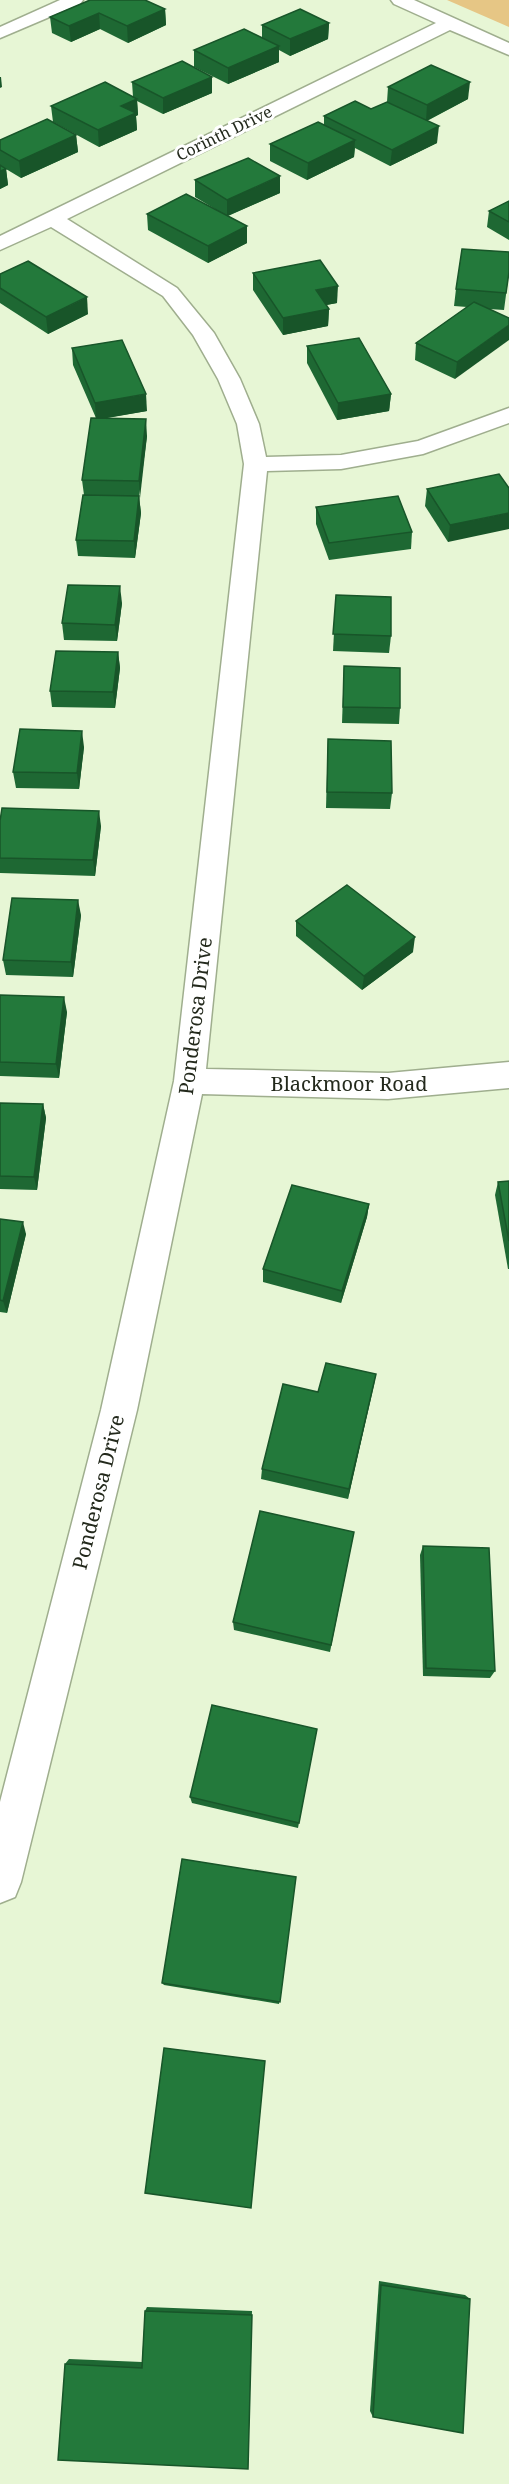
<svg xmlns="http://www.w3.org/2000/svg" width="509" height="2484" font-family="'Noto Serif',serif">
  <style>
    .green { fill: #e6c685 }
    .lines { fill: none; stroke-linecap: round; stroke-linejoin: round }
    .minor-casing { stroke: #9fae8e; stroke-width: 3 }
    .minor { fill: #fff; fill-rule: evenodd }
    .wall { fill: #1e6833 }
    .shaded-wall { fill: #185529 }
    .building { fill: #23793b; stroke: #185529; stroke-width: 1.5 }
    .labels { text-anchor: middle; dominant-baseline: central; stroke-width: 6; stroke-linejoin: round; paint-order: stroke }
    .far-street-label { font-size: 16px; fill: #23291c; stroke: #fff }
    .street-label { font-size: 20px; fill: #23291c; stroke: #fff }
  </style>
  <rect width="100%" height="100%" fill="#e7f6d5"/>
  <!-- green -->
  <polygon class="green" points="447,0 509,0 509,27"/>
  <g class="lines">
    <defs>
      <g id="minor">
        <polygon points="60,0 83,0 80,4 0,38 0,27"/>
        <polygon points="391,0 414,0 509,43 509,55 450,30 67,219 177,288 214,333 240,379 259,424 266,457 341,455 418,441 509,408 509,423 423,454 341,469 267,471 206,1069 388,1073 509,1062 509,1088 388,1099 202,1094 137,1410 21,1882 15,1897 0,1903 0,1802 101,1410 174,1081 244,464 237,424 218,379 193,335 163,296 51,227 0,250 0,236 436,23 394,4"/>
      </g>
    </defs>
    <!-- minor casing -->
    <use href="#minor" class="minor-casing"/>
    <!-- minor -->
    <use href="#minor" class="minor"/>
  </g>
  <!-- wall -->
  <g class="wall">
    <polygon points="165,9 166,25 128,43 100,29 71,42 52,33 50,17"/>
    <polygon points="329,23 328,39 290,56 279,50 279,62 228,84 194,67 194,50 262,37 262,25"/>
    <polygon points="212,77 212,93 163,114 137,101 138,115 136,116 137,130 99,147 53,122 51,106 133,97 132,82"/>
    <polygon points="388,87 468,99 427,121 437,143 390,166 355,148 354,157 307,180 270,161 270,144 324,125 324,116 371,109 387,102"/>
    <polygon points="76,135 78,152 21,178 6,169 8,185 0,189 0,140"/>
    <polygon points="195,180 280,193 228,216 247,226 247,243 208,263 148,230 147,214 215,209 195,197"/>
    <polygon points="509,201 509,240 487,227 489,211"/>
    <polygon points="509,272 504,310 489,309 455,379 415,360 416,343 467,307 454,306 456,289"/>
    <polygon points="253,273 337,303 326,305 329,309 328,326 283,335 253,290"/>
    <polygon points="0,274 88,314 48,334 0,303"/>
    <polygon points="307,346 391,394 389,411 337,420 307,363"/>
    <polygon points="72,348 147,411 105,418 147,436 139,497 141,513 135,558 78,556 76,540 84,495 82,480 96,418 73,365"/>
    <polygon points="509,488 448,542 425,506 427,489"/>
    <polygon points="316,507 412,532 411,549 329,560 316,524"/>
    <polygon points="336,595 391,636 389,653 333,651"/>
    <polygon points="122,603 117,641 64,640 62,623"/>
    <polygon points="118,652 120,668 115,708 52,707 50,691"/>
    <polygon points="344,666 400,708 399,724 342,723"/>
    <polygon points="328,739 392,793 390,809 326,808"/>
    <polygon points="84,747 79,789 16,788 13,772"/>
    <polygon points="0,821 101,826 95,876 0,873"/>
    <polygon points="81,915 73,977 6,975 3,960"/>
    <polygon points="296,921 413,952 362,990 296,936"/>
    <polygon points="0,995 67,1012 59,1078 0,1076"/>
    <polygon points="0,1103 43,1104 46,1118 37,1190 0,1189"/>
    <polygon points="509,1181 509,1269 508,1269 495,1195 498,1182"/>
    <polygon points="369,1204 367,1217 341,1303 263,1282 263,1269"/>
    <polygon points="0,1219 26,1234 7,1313 0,1312"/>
    <polygon points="376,1374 348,1499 261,1479 262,1469"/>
    <polygon points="354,1532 330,1652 234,1630 233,1622"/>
    <polygon points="423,1546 495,1671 490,1678 423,1676 420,1555"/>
    <polygon points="317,1729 298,1828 192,1803 190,1797"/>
    <polygon points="296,1877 279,2004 164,1985 162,1983"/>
    <polygon points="379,2281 465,2295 470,2299 373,2417 370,2411"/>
    <polygon points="147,2307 252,2311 248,2469 65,2364 69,2359 142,2362 145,2311"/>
  </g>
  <!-- shaded-wall -->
  <g class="shaded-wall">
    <polygon points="165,9 166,25 128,43 127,26"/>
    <polygon points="99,13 100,29 71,42 69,26"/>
    <polygon points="329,23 328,39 290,56 290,39"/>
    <polygon points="279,46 279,62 228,84 228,68"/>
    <polygon points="0,77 1,77 2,87 0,88"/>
    <polygon points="212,77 212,93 163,114 163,98"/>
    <polygon points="470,82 468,99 426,121 427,105"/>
    <polygon points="137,99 138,115 136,116 137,130 99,147 98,130 121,106"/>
    <polygon points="439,126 437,143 390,166 392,150"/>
    <polygon points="76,135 78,152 21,178 19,161"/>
    <polygon points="355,140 354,157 307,180 308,163"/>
    <polygon points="6,169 8,185 0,189 0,171"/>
    <polygon points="280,176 280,193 227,216 227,200"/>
    <polygon points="247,226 247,243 208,263 208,246"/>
    <polygon points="338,286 337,303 316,307 316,290"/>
    <polygon points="87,297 88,314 48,334 46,317"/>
    <polygon points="329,309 328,326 283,335 283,318"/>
    <polygon points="509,325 509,340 455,379 457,362"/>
    <polygon points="146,394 147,411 96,420 95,403"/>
    <polygon points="391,394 389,411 337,420 338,403"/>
    <polygon points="146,419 147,436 140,498 139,481"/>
    <polygon points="139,496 141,513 135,558 134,541"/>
    <polygon points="509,513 509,529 448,542 450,525"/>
    <polygon points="120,586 122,603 117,641 115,625"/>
    <polygon points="118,652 120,668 115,708 113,692"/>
    <polygon points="82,731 84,747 79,789 77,773"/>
    <polygon points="99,811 101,826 95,876 93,860"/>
    <polygon points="78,900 81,915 73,977 71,962"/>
    <polygon points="415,937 413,952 362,990 364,976"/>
    <polygon points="64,997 67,1012 59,1078 56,1064"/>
    <polygon points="43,1104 46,1118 37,1190 34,1177"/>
    <polygon points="369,1204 367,1217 341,1303 342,1291"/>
    <polygon points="23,1222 26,1234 7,1313 3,1301"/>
    <polygon points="376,1374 374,1385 348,1499 349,1489"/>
  </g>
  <!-- building -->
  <g class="building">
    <polygon points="90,0 145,0 165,9 127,26 99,13 69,26 50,17"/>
    <polygon points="300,9 329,23 290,39 262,25"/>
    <polygon points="244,29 279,46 228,68 194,50"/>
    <polygon points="182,61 212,77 163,98 132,82"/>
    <polygon points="431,65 470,82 427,105 388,87"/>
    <polygon points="105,82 137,99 121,106 136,113 98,130 51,106"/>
    <polygon points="355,101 371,109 387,102 439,126 392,150 324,116"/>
    <polygon points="47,119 76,135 19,161 0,150 0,140"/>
    <polygon points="318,122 355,140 308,163 270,144"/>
    <polygon points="248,158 280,176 227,200 195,180"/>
    <polygon points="0,165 6,169 0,171"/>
    <polygon points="186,194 247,226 208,246 147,214"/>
    <polygon points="509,201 509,222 489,211"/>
    <polygon points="462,249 509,252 509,272 506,293 456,289"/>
    <polygon points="320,260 338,286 316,290 329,309 283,318 253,273"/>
    <polygon points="28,261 87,297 46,317 0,288 0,274"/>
    <polygon points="474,302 509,318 509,325 457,362 416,343"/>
    <polygon points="359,338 391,394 338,403 307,346"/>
    <polygon points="122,340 146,394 95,403 72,348"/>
    <polygon points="91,418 146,419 139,481 82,480"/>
    <polygon points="499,474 509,488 509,513 450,525 427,489"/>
    <polygon points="83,495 139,496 134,541 76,540"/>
    <polygon points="398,496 412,532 329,543 316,507"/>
    <polygon points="68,585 120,586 115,625 62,623"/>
    <polygon points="336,595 391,597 391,636 333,634"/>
    <polygon points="56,651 118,652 113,692 50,691"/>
    <polygon points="344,666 400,668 400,708 343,707"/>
    <polygon points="20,729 82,731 77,773 13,772"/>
    <polygon points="328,739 391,741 392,793 327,792"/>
    <polygon points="2,808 99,811 93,860 0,858 0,821"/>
    <polygon points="347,885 415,937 364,976 296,921"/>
    <polygon points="12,898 78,900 71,962 3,960"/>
    <polygon points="0,995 64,997 56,1064 0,1062"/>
    <polygon points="0,1103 43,1104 34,1177 0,1176"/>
    <polygon points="509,1181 509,1241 498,1182"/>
    <polygon points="292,1185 369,1204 342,1291 263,1269"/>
    <polygon points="0,1219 23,1222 3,1301 0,1300"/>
    <polygon points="326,1363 376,1374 349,1489 262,1469 283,1384 318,1392"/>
    <polygon points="260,1511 354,1532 331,1645 233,1622"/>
    <polygon points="423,1546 489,1548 495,1671 426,1668"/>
    <polygon points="212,1705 317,1729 299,1823 190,1797"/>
    <polygon points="182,1859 296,1877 280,2002 162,1983"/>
    <polygon points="164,2048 265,2061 251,2208 145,2193"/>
    <polygon points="381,2285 470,2299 463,2433 373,2417"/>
    <polygon points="145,2311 252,2315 248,2469 58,2460 65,2364 142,2368"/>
  </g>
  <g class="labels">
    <!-- far-street labels -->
    <g class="far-street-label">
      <text transform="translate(224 133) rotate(-26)">Corinth Drive</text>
    </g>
    <!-- street labels -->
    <g class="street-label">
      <text transform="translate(195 1016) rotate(-83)">Ponderosa Drive</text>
      <text x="349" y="1083">Blackmoor Road</text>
      <text transform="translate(98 1492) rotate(-76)">Ponderosa Drive</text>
    </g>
  </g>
</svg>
